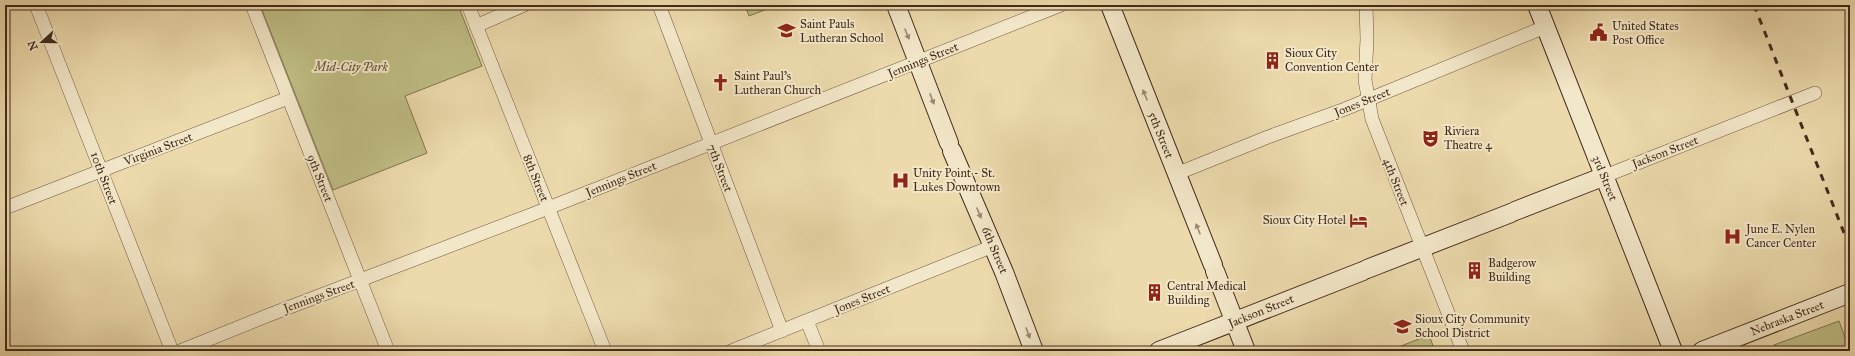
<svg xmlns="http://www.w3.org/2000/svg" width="1855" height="356" font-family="'IM FELL Great Primer',serif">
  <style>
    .green { fill: #bfbd84; stroke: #807450 }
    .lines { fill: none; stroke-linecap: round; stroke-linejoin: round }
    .minor-casing { stroke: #6c563f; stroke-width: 14 }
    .secondary-casing { stroke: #422a1b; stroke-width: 20 }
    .minor { stroke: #f3e7c9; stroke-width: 13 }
    .secondary { stroke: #f3e7c9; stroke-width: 18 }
    .rail { stroke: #422a1b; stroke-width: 3; stroke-dasharray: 7 7; stroke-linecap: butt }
    .oneway { fill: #9a8872 }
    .labels { text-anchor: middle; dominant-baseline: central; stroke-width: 4; stroke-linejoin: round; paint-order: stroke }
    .poi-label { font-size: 12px; fill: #422a1b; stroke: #f3e7c9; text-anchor: start }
    .street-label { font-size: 12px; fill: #422a1b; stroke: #f3e7c9 }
    .park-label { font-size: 12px; font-style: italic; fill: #5b4730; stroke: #f3e7c9 }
  </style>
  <rect width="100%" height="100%" fill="#ecdaac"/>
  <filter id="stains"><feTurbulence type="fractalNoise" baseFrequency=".005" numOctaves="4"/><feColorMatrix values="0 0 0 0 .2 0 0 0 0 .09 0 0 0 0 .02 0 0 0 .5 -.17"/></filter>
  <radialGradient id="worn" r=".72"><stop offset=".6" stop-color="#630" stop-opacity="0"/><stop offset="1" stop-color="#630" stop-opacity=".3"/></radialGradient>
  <!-- green -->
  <g class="green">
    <polygon points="260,5 458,5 482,66 405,96 427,153 333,190"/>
    <polygon points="745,5 778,5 749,16"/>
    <polygon points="1839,321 1850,351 1774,351 1774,345"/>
    <polygon points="1429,335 1435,351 1391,351 1391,350"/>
  </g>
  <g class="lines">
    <defs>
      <g id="minor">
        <polyline points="36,5 172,351"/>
        <polyline points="252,5 388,351"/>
        <polyline points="468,5 605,351"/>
        <polyline points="659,5 782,331"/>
        <polyline points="1366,5 1367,39 1365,80 1372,119 1463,351"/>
        <polyline points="476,26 524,5"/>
        <polyline points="1176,174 1268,137 1345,109 1545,27"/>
        <polyline points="1605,176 1815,93"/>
        <polyline points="5,208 288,98"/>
        <polyline points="807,321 819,351"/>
        <polyline points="180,351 269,315 533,214 1061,5"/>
        <polyline points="731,351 993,246"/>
      </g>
      <g id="secondary">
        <polyline points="896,5 949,143"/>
        <polyline points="1110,5 1213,265"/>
        <polyline points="1537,5 1673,351"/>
        <polyline points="952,151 1004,272 1034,351"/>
        <polyline points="1515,211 1605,176"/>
        <polyline points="1367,269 1511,213"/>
        <polyline points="1215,271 1246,351"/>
        <polyline points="1159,351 1363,271"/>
        <polyline points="1702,351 1850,293"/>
      </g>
    </defs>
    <!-- minor casing -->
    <use href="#minor" class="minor-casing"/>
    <!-- secondary casing -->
    <use href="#secondary" class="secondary-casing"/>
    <!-- minor -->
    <use href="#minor" class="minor"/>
    <!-- secondary -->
    <use href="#secondary" class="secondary"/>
    <!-- rail -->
    <polyline class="rail" points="1754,5 1850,248"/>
  </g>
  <!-- one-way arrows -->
  <defs><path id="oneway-solid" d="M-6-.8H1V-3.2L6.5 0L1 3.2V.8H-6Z"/></defs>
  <g class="oneway">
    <use href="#oneway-solid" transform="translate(907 34) rotate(68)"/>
    <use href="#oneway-solid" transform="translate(1145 95) rotate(-112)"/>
    <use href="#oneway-solid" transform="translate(932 99) rotate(69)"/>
    <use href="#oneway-solid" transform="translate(979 213) rotate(67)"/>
    <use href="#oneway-solid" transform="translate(1198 229) rotate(-112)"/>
    <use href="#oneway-solid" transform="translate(1028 333) rotate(70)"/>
  </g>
  <!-- icons -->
  <defs>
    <symbol id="school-bare" viewBox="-9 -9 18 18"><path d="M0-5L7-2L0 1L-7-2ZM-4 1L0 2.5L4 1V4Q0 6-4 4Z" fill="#8f2418" stroke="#f3e7c9" stroke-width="2.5" paint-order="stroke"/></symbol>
    <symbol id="civic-bare" viewBox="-9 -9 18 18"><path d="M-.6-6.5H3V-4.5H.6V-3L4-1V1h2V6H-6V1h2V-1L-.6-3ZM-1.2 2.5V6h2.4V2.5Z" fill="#8f2418" stroke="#f3e7c9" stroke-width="2.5" paint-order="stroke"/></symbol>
    <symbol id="building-bare" viewBox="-9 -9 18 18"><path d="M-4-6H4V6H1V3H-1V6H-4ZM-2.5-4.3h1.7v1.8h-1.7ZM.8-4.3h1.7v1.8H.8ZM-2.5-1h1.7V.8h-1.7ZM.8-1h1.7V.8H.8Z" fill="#8f2418" stroke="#f3e7c9" stroke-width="2.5" paint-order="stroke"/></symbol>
    <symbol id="church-bare" viewBox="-9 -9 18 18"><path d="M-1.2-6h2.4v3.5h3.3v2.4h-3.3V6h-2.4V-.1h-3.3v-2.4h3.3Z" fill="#8f2418" stroke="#f3e7c9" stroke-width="2.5" paint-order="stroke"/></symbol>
    <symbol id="theatre-bare" viewBox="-9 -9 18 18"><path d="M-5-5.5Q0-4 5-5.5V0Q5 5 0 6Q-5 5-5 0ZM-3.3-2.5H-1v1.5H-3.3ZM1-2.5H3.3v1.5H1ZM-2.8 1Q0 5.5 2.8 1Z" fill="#8f2418" stroke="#f3e7c9" stroke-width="2.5" paint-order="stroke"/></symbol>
    <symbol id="hospital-bare" viewBox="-9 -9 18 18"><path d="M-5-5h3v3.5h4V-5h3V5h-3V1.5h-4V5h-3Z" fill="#8f2418" stroke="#f3e7c9" stroke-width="2.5" paint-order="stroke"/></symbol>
    <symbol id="hotel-bare" viewBox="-9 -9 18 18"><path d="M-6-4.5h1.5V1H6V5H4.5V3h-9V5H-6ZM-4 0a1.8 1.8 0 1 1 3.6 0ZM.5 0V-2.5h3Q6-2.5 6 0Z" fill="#8f2418" stroke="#f3e7c9" stroke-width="2.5" paint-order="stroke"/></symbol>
  </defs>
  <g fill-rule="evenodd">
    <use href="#school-bare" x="774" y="18" width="25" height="25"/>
    <use href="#civic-bare" x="1586" y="20" width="25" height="25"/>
    <use href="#building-bare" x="1260" y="48" width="25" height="25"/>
    <use href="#church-bare" x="708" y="70" width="25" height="25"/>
    <use href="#theatre-bare" x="1418" y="126" width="25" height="25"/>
    <use href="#hospital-bare" x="888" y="168" width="25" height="25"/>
    <use href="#hotel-bare" x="1346" y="208" width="25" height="25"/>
    <use href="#hospital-bare" x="1720" y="224" width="25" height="25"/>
    <use href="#building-bare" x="1462" y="258" width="25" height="25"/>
    <use href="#building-bare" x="1142" y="280" width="25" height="25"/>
    <use href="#school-bare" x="1390" y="314" width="25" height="25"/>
  </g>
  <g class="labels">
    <!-- poi labels -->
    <g class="poi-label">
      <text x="800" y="24">Saint Pauls<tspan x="800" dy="14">Lutheran School</tspan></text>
      <text x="1612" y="26">United States<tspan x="1612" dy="14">Post Office</tspan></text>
      <text x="1285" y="53">Sioux City<tspan x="1285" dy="14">Convention Center</tspan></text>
      <text x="734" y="76">Saint Paul's<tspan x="734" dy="14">Lutheran Church</tspan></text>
      <text x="1444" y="131">Riviera<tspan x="1444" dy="14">Theatre 4</tspan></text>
      <text x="913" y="173">Unity Point - St.<tspan x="913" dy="14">Lukes Downtown</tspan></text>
      <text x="1346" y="220" text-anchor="end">Sioux City Hotel</text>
      <text x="1746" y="229">June E. Nylen<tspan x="1746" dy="14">Cancer Center</tspan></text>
      <text x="1488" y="263">Badgerow<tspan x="1488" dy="14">Building</tspan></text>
      <text x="1167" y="286">Central Medical<tspan x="1167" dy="14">Building</tspan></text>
      <text x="1415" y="319">Sioux City Community<tspan x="1415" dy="14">School District</tspan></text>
    </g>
    <!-- street labels -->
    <g class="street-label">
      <text transform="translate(923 60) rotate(-22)">Jennings Street</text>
      <text transform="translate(1362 102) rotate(-22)">Jones Street</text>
      <text transform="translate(1161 135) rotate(68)">5th Street</text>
      <text transform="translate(158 149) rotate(-21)">Virginia Street</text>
      <text transform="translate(1665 152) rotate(-21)">Jackson Street</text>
      <text transform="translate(720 168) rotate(69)">7th Street</text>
      <text transform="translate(104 178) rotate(69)">10th Street</text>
      <text transform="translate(320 178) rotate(68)">9th Street</text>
      <text transform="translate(536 178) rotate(68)">8th Street</text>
      <text transform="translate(1605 178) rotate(68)">3rd Street</text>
      <text transform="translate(621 179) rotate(-22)">Jennings Street</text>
      <text transform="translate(1396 182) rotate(68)">4th Street</text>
      <text transform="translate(995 250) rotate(67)">6th Street</text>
      <text transform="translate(319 296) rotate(-20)">Jennings Street</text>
      <text transform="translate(862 299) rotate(-22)">Jones Street</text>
      <text transform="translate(1261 311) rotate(-22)">Jackson Street</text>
      <text transform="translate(1787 318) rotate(-21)">Nebraska Street</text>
    </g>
    <!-- park labels -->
    <g class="park-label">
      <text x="351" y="67">Mid-City Park</text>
    </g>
  </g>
  <!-- margin -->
  <rect width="1855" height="356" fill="none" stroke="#ecdaac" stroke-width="20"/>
  <rect x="6" y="6" width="1843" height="344" fill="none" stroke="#422a1b" stroke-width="2"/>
  <rect x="10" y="10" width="1835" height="336" fill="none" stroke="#422a1b"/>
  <!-- north arrow -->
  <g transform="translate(42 42) rotate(249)" stroke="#f3e7c9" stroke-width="3" paint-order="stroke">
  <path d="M0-3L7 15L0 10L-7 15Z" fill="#422a1b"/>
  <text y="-6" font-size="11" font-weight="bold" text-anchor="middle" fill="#422a1b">N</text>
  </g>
  <rect width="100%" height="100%" filter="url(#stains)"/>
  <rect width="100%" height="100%" fill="url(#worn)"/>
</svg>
